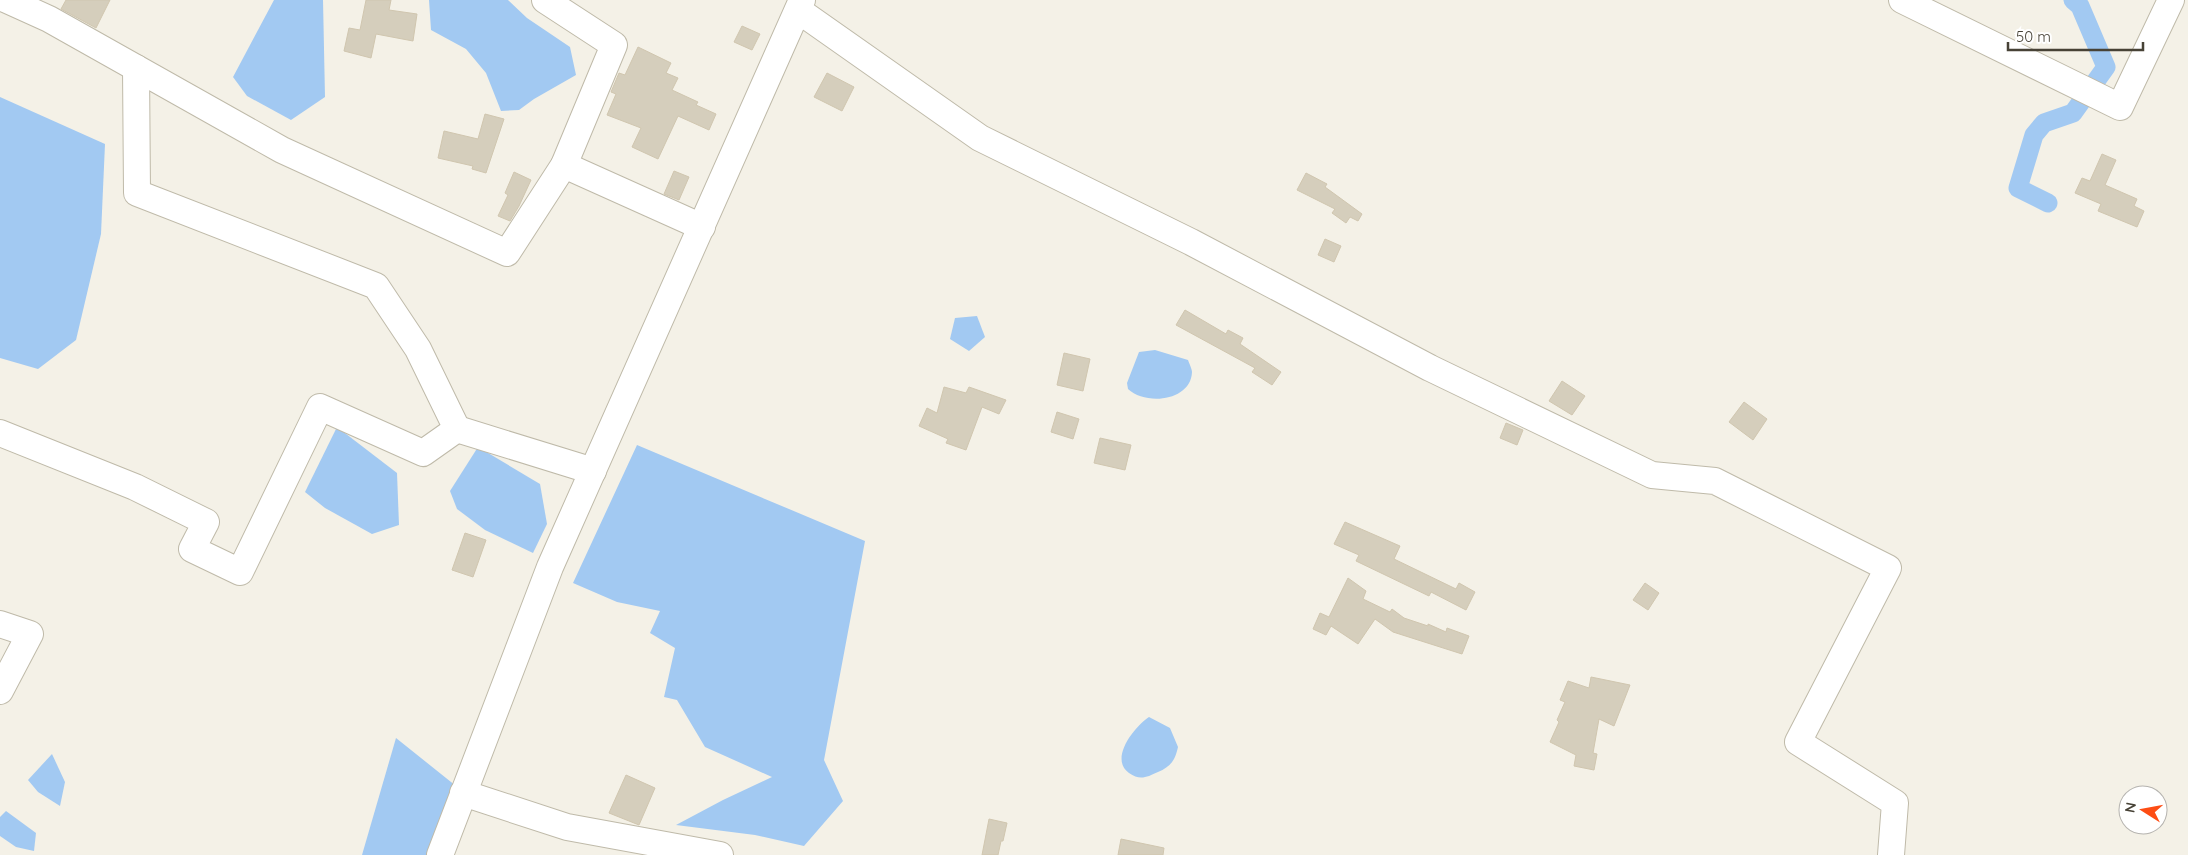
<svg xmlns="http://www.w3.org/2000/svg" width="2188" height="855" font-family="Quicksand,sans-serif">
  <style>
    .water { fill: #a2c9f2 }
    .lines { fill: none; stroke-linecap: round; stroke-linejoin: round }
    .canal { stroke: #a2c9f2; stroke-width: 19 }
    .building { fill: #d5cebc; stroke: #d0c6af }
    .minor-casing { stroke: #bfbaa9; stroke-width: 28 }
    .minor { stroke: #fff; stroke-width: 26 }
  </style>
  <rect width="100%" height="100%" fill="#f4f1e7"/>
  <!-- water -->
  <g class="water">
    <polygon points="274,0 323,0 325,97 291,120 247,96 233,77"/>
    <polygon points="429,0 508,0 527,18 570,47 576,75 534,99 519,110 501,111 486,73 466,49 431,30"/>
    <polygon points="0,97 105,144 101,234 76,340 38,369 0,358"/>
    <polygon points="977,316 985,337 969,351 950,339 955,318"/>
    <path d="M1155,350L1188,360C1189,363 1192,369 1192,372C1191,401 1146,406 1128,389L1127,383L1139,352Z"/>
    <polygon points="337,427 397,473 399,525 372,534 325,508 305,492"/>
    <polygon points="637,445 865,541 824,760 843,801 804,846 755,835 676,825 723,800 772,777 705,747 677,700 664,697 675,648 650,633 660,611 617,602 573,583"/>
    <polygon points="478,447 540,484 547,524 533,553 485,530 457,509 450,491"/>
    <path d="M1149,717L1170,728L1178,747C1175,761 1170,767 1158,772C1147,777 1140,781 1129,773C1109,759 1134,727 1149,717Z"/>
    <polygon points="396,738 456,786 433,855 362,855"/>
    <polygon points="52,754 65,782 60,806 38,792 28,780"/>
    <polygon points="6,811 36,833 34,851 16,847 0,836 0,817"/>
  </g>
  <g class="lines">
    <!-- canal -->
    <polyline class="canal" points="2048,203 2018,188 2034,135 2044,123 2073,113 2106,67 2080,6 2073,0"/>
  </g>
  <!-- building -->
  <g class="building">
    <polygon points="66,0 110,0 96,28 61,9"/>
    <polygon points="366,0 391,0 389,10 417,14 413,41 376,34 371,58 344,51 349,28 360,30"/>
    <polygon points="742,26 760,34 752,50 734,42"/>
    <polygon points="638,47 671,63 666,73 678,78 672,90 698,102 696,105 716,114 709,130 678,116 658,159 632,147 641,128 607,115 616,94 611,92 619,73 625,75"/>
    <polygon points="827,73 854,87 842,111 814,97"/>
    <polygon points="485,114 504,119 486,173 472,169 473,166 438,158 444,131 478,139"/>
    <polygon points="2102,154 2116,160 2105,185 2137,199 2134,206 2144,211 2137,227 2098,211 2101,204 2075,193 2082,178 2090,181"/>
    <polygon points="674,171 689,177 679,200 664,194"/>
    <polygon points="514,172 531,180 519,206 510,221 498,216 508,195 505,193"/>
    <polygon points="1306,173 1327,184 1325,187 1362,214 1358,221 1350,217 1346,223 1332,213 1335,209 1297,190"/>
    <polygon points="1325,239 1341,246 1334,262 1318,255"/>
    <polygon points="1185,310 1226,334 1228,330 1243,338 1240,344 1281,372 1272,385 1252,372 1255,368 1176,325"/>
    <polygon points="1064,353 1090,359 1083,391 1057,385"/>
    <polygon points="1562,381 1585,396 1572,415 1549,401"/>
    <polygon points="944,387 966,393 969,387 1006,400 999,414 982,407 966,450 946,443 948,439 919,426 927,408 937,413"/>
    <polygon points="1744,402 1767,419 1753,440 1729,422"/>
    <polygon points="1057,412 1079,419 1073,439 1051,432"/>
    <polygon points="1506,423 1523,430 1517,445 1500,438"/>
    <polygon points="1100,438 1131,445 1125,470 1094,463"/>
    <polygon points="1345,522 1400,546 1394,559 1456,589 1459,583 1475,592 1466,610 1431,592 1429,596 1356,561 1359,555 1334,544"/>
    <polygon points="465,533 486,540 473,577 452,570"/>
    <polygon points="1348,578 1366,591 1363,599 1390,612 1392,609 1404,618 1428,626 1428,624 1446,632 1447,628 1469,636 1462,654 1393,632 1375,619 1358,644 1331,626 1326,635 1313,629 1320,613 1329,617"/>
    <polygon points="1645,583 1659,593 1648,610 1633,600"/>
    <polygon points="1591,677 1630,685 1614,726 1599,719 1593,753 1597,754 1594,770 1574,766 1576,755 1550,742 1559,722 1557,720 1565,702 1560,700 1568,681 1589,688"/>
    <polygon points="626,775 655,788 639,825 609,813"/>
    <polygon points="989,819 1007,823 1003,841 1001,841 998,855 982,855"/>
    <polygon points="1121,839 1164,848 1163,855 1118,855"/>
  </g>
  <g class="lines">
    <defs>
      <g id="minor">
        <polyline points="7,0 49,19 282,150 507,253 564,165 614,45 545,0"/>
        <polyline points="1902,0 2120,107 2171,0"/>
        <polyline points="798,10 980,138 1191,242 1430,368 1652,475 1715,481 1888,568 1798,742 1895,803 1891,855"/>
        <polyline points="564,165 702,227"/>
        <polyline points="457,429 593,471"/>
        <polyline points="0,433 135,487 206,522 192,549 240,572 320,407 423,453 457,429 418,349 376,286 137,193 136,68"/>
        <polyline points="0,624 30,634 0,691"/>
        <polyline points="463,793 567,827 720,855"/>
        <polyline points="440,855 550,567 802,0"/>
      </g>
    </defs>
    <!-- minor casing -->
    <use href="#minor" class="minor-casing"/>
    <!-- minor -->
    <use href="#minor" class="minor"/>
  </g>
  <!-- north arrow -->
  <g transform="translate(2143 810) rotate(281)"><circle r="24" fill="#ffffff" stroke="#b5b3af"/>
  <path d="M0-4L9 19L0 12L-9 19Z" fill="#fd4d14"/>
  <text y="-8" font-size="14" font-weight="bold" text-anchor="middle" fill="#474236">N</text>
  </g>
  <!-- scale -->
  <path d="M2008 42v8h135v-8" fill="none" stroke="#474236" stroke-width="2.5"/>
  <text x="2016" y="42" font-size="15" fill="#474236" stroke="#ffffff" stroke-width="4" paint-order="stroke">50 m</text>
</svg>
